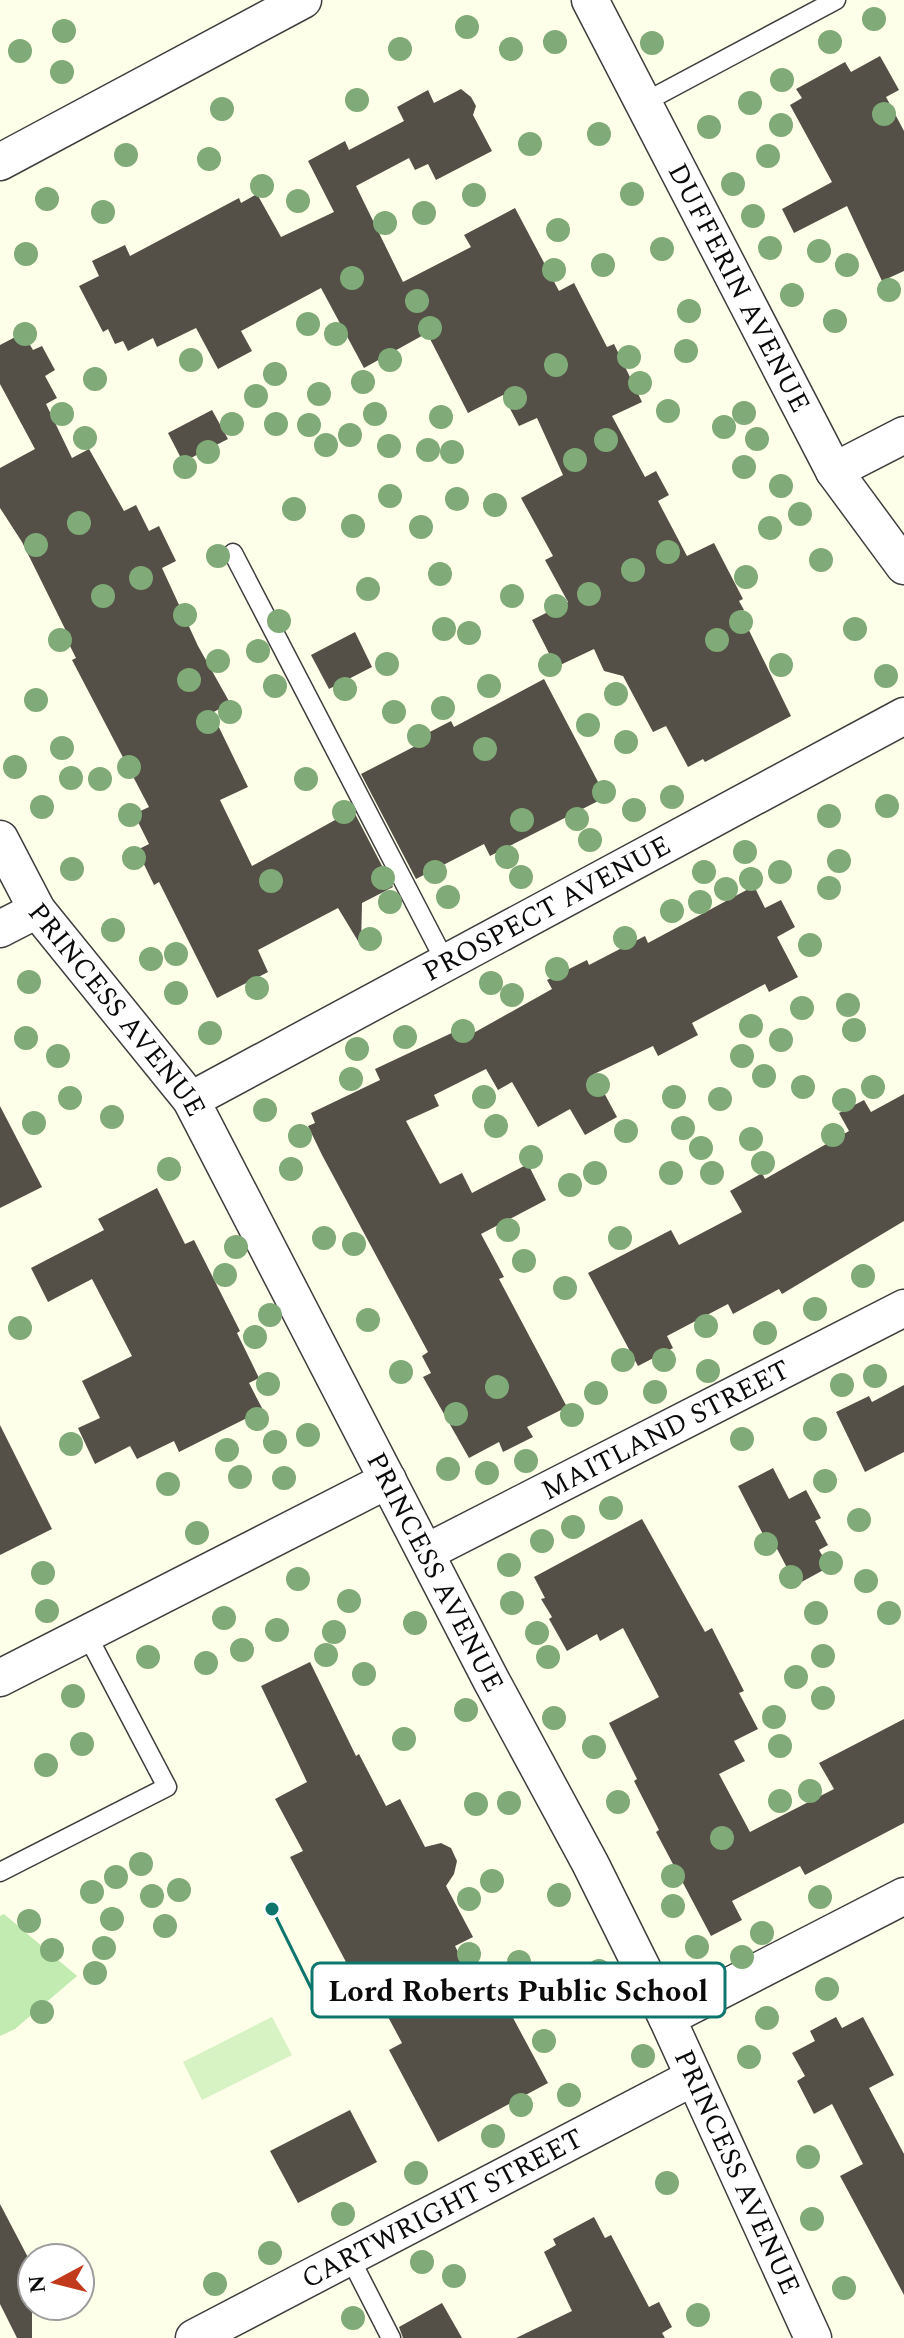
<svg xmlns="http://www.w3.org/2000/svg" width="904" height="2338" font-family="Spectral,serif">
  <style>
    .green { fill: #c2ebb1 }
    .pitch { fill: #d7f2c3 }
    .building { fill: #544f47 }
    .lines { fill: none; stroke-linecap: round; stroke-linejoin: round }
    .lane-casing { stroke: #3e3e3e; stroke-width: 21 }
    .street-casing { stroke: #3e3e3e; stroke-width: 39 }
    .lane { stroke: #fff; stroke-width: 18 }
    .street { stroke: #fff; stroke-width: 36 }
    .tree { fill: #80aa77 }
    .labels { text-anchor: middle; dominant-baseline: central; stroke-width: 8; stroke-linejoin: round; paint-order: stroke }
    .street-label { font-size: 28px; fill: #0b0b0b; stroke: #fff }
    .leader { fill: none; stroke: #0f766e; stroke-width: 3 }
    .callout-dot { fill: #0f766e; stroke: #fff; stroke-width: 3 }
    .callout { fill: #fff; stroke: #0f766e; stroke-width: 3 }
    .callout-label { font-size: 30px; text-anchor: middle; font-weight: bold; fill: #0b0b0b }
  </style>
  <rect width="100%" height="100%" fill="#feffe9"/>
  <!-- green -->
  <polygon class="green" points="4,1914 77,1976 15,2029 0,2036 0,1916"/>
  <!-- pitch -->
  <polygon class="pitch" points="272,2017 292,2055 202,2100 183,2062"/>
  <!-- building -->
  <g class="building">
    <polygon points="880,56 899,90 886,97 904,131 904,271 882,281 847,206 794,233 782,209 832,182 790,105 802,98 796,89 845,62 851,72"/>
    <polygon points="461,89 471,97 476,106 473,115 492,151 436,180 428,164 415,170 409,158 356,186 403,282 471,247 464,235 515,208 559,291 574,283 607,347 614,344 642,402 612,416 645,477 656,471 669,495 658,501 687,556 714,543 743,599 739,601 744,610 740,612 791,716 705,762 703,759 688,767 666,726 653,732 623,676 604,671 594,649 556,667 532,620 568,602 545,560 553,556 521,498 563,475 537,418 519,426 503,395 468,413 427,333 364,368 321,288 241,331 252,351 218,369 196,328 157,347 153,338 128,351 123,341 115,344 108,329 103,332 79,286 99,276 92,261 125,245 130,256 239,198 241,203 257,194 281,237 334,212 308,161 345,141 349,150 404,121 397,107 428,90 434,103"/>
    <polygon points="23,333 33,350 42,346 55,370 45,376 57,398 46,404 72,458 89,449 124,511 136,505 149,531 159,526 176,561 162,568 198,646 230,703 212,713 248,787 220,800 252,866 353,810 393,887 362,903 361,946 338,908 258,950 268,972 217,998 159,882 154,885 137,850 149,844 134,814 149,807 72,660 76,658 67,640 70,639 22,542 0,508 0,468 35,449 0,384 0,345"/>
    <polygon points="212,410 228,439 183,462 168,433"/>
    <polygon points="355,632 372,667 329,689 311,655"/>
    <polygon points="544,679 606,797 490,856 484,844 416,879 361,774 425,741 422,736 451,721 454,727"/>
    <polygon points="754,886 765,908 781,900 795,927 777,937 798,977 769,992 765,984 692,1023 698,1035 658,1056 653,1046 594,1074 617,1117 585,1135 570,1109 538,1127 512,1082 498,1090 486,1069 434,1095 439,1106 406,1121 440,1184 462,1173 472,1193 528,1164 546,1200 481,1234 504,1277 499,1279 567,1407 527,1427 533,1437 503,1452 499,1442 469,1458 423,1377 431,1373 422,1356 428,1352 322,1155 308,1126 315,1123 311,1113 380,1080 375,1069 456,1031 461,1040 552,989 547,980 587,960 589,965 645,936 648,943"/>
    <polygon points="904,1094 904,1221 782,1294 779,1289 733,1314 728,1304 667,1336 673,1348 638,1366 588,1273 671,1230 679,1245 742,1212 730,1191 762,1173 765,1179 849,1131 839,1113 864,1100 871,1112"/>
    <polygon points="0,1106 42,1187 0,1208"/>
    <polygon points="157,1188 185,1244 194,1240 240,1331 237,1333 259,1378 249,1383 263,1410 179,1452 174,1441 137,1459 130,1446 95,1464 78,1428 100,1418 82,1381 132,1356 92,1279 48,1302 31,1268 104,1230 98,1219"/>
    <polygon points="904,1385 904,1452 865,1472 836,1412 869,1396 872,1402"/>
    <polygon points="0,1425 52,1529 0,1555"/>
    <polygon points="773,1468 789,1499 806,1490 821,1518 815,1521 828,1545 819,1550 829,1567 796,1585 774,1543 769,1546 738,1486"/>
    <polygon points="642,1519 705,1632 712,1628 744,1691 739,1693 758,1729 734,1741 745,1761 719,1774 750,1832 834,1789 819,1763 904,1719 904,1823 805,1875 800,1866 732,1901 742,1920 711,1936 656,1832 659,1830 634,1781 637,1779 609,1723 659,1697 623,1628 600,1641 597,1634 567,1651 549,1619 552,1617 541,1599 545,1598 534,1577"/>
    <polygon points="310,1662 356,1756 359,1754 386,1806 400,1799 425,1847 441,1843 451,1848 457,1861 454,1874 446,1886 473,1937 455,1946 481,1996 497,1988 548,2083 438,2142 389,2050 402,2043 372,1987 362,1992 290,1857 303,1851 275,1799 307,1782 261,1686"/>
    <polygon points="836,2017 842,2028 863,2017 894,2075 869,2088 904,2154 904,2295 840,2176 863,2164 832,2104 814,2114 797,2081 805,2076 792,2053 815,2041 810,2031"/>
    <polygon points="350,2110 377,2162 298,2203 270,2151"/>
    <polygon points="0,2204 32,2265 32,2338 17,2338 0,2304"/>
    <polygon points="594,2217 605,2238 611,2235 649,2307 659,2302 672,2327 662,2333 665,2338 516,2338 572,2311 544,2252 556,2245 553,2239"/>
    <polygon points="442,2303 462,2338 403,2338 399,2327"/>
  </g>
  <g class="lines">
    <defs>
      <g id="lane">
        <polyline points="643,103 836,0"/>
        <polyline points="233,553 446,963"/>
        <polyline points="0,1872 167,1787 86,1633"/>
        <polyline points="349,2256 391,2338"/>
      </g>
      <g id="street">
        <path id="s1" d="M590,0L834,471L904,566"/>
        <polyline points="0,162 303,0"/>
        <polyline points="834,471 904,435"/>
        <path id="s2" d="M0,839L37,910L191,1100L491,1680L590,1863L667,2018L813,2338"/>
        <polyline points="0,929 37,910"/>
        <path id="s3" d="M191,1100L904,716"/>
        <path id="s4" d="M427,1552L904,1308"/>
        <polyline points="0,1678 388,1480"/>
        <polyline points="667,2018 904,1896"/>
        <path id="s5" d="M194,2338L692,2078"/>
      </g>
    </defs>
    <!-- lane casing -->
    <use href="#lane" class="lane-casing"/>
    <!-- street casing -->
    <use href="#street" class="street-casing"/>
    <!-- lane -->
    <use href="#lane" class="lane"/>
    <!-- street -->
    <use href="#street" class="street"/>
  </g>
  <!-- trees -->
  <g class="tree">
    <circle cx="874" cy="19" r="12"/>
    <circle cx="467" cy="27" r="12"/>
    <circle cx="64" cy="31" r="12"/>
    <circle cx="555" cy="42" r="12"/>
    <circle cx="830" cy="42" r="12"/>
    <circle cx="652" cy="43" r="12"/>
    <circle cx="400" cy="49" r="12"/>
    <circle cx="511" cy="49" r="12"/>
    <circle cx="20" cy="51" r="12"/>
    <circle cx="62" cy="72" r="12"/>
    <circle cx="782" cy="80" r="12"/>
    <circle cx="357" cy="100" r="12"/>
    <circle cx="750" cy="103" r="12"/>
    <circle cx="222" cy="109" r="12"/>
    <circle cx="884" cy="114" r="12"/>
    <circle cx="781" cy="125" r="12"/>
    <circle cx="709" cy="127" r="12"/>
    <circle cx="599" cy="134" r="12"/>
    <circle cx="530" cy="144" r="12"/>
    <circle cx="126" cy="155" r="12"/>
    <circle cx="768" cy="156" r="12"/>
    <circle cx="209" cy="159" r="12"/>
    <circle cx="733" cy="184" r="12"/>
    <circle cx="262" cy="186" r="12"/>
    <circle cx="632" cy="194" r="12"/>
    <circle cx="474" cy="195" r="12"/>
    <circle cx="47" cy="199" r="12"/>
    <circle cx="298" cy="201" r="12"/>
    <circle cx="103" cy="212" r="12"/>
    <circle cx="424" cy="213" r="12"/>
    <circle cx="753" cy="216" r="12"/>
    <circle cx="385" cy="223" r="12"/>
    <circle cx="558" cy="230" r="12"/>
    <circle cx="770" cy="248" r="12"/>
    <circle cx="662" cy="249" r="12"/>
    <circle cx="819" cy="251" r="12"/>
    <circle cx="26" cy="254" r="12"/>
    <circle cx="603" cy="265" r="12"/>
    <circle cx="847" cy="265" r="12"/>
    <circle cx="554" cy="270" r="12"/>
    <circle cx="352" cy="278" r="12"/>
    <circle cx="889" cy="290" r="12"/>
    <circle cx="792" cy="295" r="12"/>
    <circle cx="417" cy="301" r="12"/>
    <circle cx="689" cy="311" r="12"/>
    <circle cx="835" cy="321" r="12"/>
    <circle cx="308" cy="324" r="12"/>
    <circle cx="430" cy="328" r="12"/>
    <circle cx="25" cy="334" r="12"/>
    <circle cx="336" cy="334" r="12"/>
    <circle cx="686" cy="351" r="12"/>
    <circle cx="629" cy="357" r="12"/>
    <circle cx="191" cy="360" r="12"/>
    <circle cx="390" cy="360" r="12"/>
    <circle cx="556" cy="365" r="12"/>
    <circle cx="275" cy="374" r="12"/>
    <circle cx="95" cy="379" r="12"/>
    <circle cx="363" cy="382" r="12"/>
    <circle cx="640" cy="383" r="12"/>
    <circle cx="319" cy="394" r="12"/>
    <circle cx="256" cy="396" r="12"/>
    <circle cx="515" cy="398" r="12"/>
    <circle cx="668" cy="411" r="12"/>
    <circle cx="744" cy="413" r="12"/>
    <circle cx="62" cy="414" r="12"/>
    <circle cx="375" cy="414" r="12"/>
    <circle cx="441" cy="417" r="12"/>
    <circle cx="232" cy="424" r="12"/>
    <circle cx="276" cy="424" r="12"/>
    <circle cx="309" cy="425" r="12"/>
    <circle cx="724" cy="427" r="12"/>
    <circle cx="350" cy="435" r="12"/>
    <circle cx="85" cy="438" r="12"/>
    <circle cx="757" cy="439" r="12"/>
    <circle cx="606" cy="440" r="12"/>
    <circle cx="326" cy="445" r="12"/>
    <circle cx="389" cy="446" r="12"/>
    <circle cx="428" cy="450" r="12"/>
    <circle cx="208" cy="452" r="12"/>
    <circle cx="452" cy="452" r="12"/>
    <circle cx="575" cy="460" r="12"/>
    <circle cx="185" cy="467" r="12"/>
    <circle cx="744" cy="467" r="12"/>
    <circle cx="781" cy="486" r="12"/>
    <circle cx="390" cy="496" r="12"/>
    <circle cx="457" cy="499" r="12"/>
    <circle cx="495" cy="505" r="12"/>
    <circle cx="294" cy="509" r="12"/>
    <circle cx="800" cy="514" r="12"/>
    <circle cx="79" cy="523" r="12"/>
    <circle cx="353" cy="526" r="12"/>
    <circle cx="421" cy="527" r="12"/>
    <circle cx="770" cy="528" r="12"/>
    <circle cx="36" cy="545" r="12"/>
    <circle cx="668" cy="552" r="12"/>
    <circle cx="218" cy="556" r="12"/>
    <circle cx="821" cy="560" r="12"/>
    <circle cx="633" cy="570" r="12"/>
    <circle cx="440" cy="574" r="12"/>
    <circle cx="746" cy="577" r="12"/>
    <circle cx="141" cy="578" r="12"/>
    <circle cx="368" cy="589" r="12"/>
    <circle cx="589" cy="594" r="12"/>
    <circle cx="103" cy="596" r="12"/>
    <circle cx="512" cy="596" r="12"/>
    <circle cx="556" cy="606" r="12"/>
    <circle cx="185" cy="615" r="12"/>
    <circle cx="279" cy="621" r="12"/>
    <circle cx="741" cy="622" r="12"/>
    <circle cx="444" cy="629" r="12"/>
    <circle cx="855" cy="629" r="12"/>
    <circle cx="469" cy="633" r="12"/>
    <circle cx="60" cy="640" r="12"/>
    <circle cx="717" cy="640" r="12"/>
    <circle cx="258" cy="651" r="12"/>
    <circle cx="218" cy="661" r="12"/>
    <circle cx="387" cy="664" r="12"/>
    <circle cx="550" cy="665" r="12"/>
    <circle cx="781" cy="665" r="12"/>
    <circle cx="886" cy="676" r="12"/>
    <circle cx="189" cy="680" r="12"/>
    <circle cx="275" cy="686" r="12"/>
    <circle cx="489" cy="686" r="12"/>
    <circle cx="345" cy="689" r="12"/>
    <circle cx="616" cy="694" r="12"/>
    <circle cx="36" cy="700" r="12"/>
    <circle cx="443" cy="708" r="12"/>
    <circle cx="230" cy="712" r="12"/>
    <circle cx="394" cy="712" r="12"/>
    <circle cx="208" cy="722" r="12"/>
    <circle cx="588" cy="725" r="12"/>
    <circle cx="419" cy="736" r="12"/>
    <circle cx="626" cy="742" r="12"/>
    <circle cx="62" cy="748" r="12"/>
    <circle cx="485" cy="749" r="12"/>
    <circle cx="15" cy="767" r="12"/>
    <circle cx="129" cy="767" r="12"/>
    <circle cx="71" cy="778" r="12"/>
    <circle cx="100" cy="779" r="12"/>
    <circle cx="306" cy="779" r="12"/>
    <circle cx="604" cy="792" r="12"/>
    <circle cx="672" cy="797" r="12"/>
    <circle cx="887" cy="806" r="12"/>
    <circle cx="42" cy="807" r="12"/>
    <circle cx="634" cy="810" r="12"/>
    <circle cx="344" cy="812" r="12"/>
    <circle cx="130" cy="815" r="12"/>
    <circle cx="829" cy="816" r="12"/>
    <circle cx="577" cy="819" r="12"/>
    <circle cx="522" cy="820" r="12"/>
    <circle cx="590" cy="840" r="12"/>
    <circle cx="745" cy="852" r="12"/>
    <circle cx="507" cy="857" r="12"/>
    <circle cx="134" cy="858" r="12"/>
    <circle cx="839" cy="861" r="12"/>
    <circle cx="72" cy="869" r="12"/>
    <circle cx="435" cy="872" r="12"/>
    <circle cx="704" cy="872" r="12"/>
    <circle cx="780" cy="872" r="12"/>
    <circle cx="521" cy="877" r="12"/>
    <circle cx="383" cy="878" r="12"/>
    <circle cx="751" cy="879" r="12"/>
    <circle cx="271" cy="881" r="12"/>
    <circle cx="829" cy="888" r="12"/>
    <circle cx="726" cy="889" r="12"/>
    <circle cx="448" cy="897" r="12"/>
    <circle cx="390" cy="902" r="12"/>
    <circle cx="700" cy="902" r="12"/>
    <circle cx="672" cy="911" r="12"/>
    <circle cx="113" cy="930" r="12"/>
    <circle cx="625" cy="938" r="12"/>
    <circle cx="370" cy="939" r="12"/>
    <circle cx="810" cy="945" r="12"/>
    <circle cx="176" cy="954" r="12"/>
    <circle cx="151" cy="959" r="12"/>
    <circle cx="557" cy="969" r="12"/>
    <circle cx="29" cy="982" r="12"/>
    <circle cx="491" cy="983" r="12"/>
    <circle cx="257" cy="988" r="12"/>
    <circle cx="176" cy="993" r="12"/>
    <circle cx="512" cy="995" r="12"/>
    <circle cx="848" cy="1005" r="12"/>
    <circle cx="802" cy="1008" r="12"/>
    <circle cx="751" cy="1026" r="12"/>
    <circle cx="854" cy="1030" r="12"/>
    <circle cx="463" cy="1031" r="12"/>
    <circle cx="210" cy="1033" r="12"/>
    <circle cx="405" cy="1037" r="12"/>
    <circle cx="26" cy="1038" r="12"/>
    <circle cx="781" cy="1040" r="12"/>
    <circle cx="357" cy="1049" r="12"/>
    <circle cx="58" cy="1056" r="12"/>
    <circle cx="742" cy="1056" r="12"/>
    <circle cx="764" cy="1076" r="12"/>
    <circle cx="351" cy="1079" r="12"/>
    <circle cx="598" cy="1085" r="12"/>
    <circle cx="803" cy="1087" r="12"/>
    <circle cx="873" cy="1087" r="12"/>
    <circle cx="484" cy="1097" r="12"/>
    <circle cx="674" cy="1097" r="12"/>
    <circle cx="70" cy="1098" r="12"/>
    <circle cx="720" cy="1099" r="12"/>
    <circle cx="844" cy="1100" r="12"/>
    <circle cx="265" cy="1110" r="12"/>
    <circle cx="112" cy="1117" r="12"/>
    <circle cx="34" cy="1123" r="12"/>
    <circle cx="496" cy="1126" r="12"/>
    <circle cx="683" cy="1128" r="12"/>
    <circle cx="626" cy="1131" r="12"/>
    <circle cx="833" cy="1135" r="12"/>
    <circle cx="300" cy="1136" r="12"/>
    <circle cx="751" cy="1139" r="12"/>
    <circle cx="701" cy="1148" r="12"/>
    <circle cx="531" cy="1157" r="12"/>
    <circle cx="763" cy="1163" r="12"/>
    <circle cx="169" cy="1169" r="12"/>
    <circle cx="291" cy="1169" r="12"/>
    <circle cx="595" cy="1173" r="12"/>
    <circle cx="671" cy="1173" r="12"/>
    <circle cx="712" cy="1173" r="12"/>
    <circle cx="570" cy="1185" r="12"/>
    <circle cx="508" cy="1230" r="12"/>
    <circle cx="324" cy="1238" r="12"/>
    <circle cx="620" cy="1238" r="12"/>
    <circle cx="354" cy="1244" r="12"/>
    <circle cx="236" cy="1247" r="12"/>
    <circle cx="524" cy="1261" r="12"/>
    <circle cx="225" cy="1275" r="12"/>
    <circle cx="863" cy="1276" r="12"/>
    <circle cx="565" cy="1288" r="12"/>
    <circle cx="815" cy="1309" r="12"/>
    <circle cx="270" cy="1315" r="12"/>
    <circle cx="368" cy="1320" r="12"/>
    <circle cx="706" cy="1326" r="12"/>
    <circle cx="20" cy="1328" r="12"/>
    <circle cx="765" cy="1333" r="12"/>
    <circle cx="255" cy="1337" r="12"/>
    <circle cx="623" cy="1360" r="12"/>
    <circle cx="664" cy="1360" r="12"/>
    <circle cx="708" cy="1371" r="12"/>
    <circle cx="401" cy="1372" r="12"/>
    <circle cx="875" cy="1376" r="12"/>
    <circle cx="268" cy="1384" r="12"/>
    <circle cx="842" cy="1385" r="12"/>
    <circle cx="497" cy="1387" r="12"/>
    <circle cx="655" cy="1392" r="12"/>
    <circle cx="596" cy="1393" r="12"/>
    <circle cx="456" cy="1414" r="12"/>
    <circle cx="572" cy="1415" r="12"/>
    <circle cx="257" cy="1419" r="12"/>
    <circle cx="815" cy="1429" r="12"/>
    <circle cx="308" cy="1435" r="12"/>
    <circle cx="742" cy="1439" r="12"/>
    <circle cx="275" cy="1442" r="12"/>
    <circle cx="71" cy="1444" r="12"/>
    <circle cx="227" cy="1450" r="12"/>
    <circle cx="526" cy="1461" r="12"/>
    <circle cx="448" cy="1469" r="12"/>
    <circle cx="487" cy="1473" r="12"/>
    <circle cx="240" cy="1477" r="12"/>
    <circle cx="284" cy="1478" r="12"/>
    <circle cx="825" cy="1481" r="12"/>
    <circle cx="168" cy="1484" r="12"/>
    <circle cx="611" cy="1508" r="12"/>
    <circle cx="859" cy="1520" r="12"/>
    <circle cx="573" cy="1527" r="12"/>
    <circle cx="197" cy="1533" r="12"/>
    <circle cx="542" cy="1541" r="12"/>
    <circle cx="766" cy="1544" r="12"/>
    <circle cx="831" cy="1563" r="12"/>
    <circle cx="509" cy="1565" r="12"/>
    <circle cx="43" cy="1573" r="12"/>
    <circle cx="791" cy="1577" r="12"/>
    <circle cx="298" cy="1579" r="12"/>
    <circle cx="866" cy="1581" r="12"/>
    <circle cx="349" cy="1601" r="12"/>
    <circle cx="512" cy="1603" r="12"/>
    <circle cx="47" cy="1611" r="12"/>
    <circle cx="816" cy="1613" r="12"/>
    <circle cx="889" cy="1613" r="12"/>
    <circle cx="224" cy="1618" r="12"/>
    <circle cx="415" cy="1623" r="12"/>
    <circle cx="277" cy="1630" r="12"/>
    <circle cx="334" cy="1632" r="12"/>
    <circle cx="537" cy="1633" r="12"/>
    <circle cx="242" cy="1650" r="12"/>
    <circle cx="326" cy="1655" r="12"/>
    <circle cx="823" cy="1656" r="12"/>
    <circle cx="148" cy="1657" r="12"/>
    <circle cx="548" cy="1657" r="12"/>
    <circle cx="206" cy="1663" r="12"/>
    <circle cx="364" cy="1674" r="12"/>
    <circle cx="796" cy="1677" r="12"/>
    <circle cx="73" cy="1696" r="12"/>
    <circle cx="823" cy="1698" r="12"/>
    <circle cx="466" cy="1710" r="12"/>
    <circle cx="774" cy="1717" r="12"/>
    <circle cx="554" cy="1718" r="12"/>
    <circle cx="404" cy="1739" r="12"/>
    <circle cx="82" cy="1744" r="12"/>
    <circle cx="780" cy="1746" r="12"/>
    <circle cx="594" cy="1747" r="12"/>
    <circle cx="46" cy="1765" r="12"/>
    <circle cx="810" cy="1791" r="12"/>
    <circle cx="780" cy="1801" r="12"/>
    <circle cx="618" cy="1802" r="12"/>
    <circle cx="509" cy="1803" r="12"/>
    <circle cx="476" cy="1804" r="12"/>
    <circle cx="722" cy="1838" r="12"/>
    <circle cx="141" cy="1864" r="12"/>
    <circle cx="673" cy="1876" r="12"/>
    <circle cx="116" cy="1877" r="12"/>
    <circle cx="492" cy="1881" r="12"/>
    <circle cx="179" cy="1890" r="12"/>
    <circle cx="92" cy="1892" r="12"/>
    <circle cx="559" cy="1895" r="12"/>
    <circle cx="152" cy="1896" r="12"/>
    <circle cx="820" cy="1897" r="12"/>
    <circle cx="469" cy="1899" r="12"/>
    <circle cx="673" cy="1906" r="12"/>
    <circle cx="112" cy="1919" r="12"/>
    <circle cx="29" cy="1921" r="12"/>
    <circle cx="165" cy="1926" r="12"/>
    <circle cx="762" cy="1933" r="12"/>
    <circle cx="697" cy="1947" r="12"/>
    <circle cx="104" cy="1948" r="12"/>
    <circle cx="52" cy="1950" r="12"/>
    <circle cx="469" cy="1954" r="12"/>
    <circle cx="742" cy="1957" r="12"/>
    <circle cx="519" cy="1962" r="12"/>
    <circle cx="599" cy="1971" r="12"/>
    <circle cx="95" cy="1973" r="12"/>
    <circle cx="827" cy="1989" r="12"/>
    <circle cx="42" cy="2012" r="12"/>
    <circle cx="767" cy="2018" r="12"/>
    <circle cx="544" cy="2041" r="12"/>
    <circle cx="643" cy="2056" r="12"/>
    <circle cx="749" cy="2057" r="12"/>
    <circle cx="569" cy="2095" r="12"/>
    <circle cx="521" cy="2105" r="12"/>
    <circle cx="493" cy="2136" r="12"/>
    <circle cx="808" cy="2157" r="12"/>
    <circle cx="416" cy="2173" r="12"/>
    <circle cx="667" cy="2183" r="12"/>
    <circle cx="343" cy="2214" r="12"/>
    <circle cx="812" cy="2219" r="12"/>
    <circle cx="270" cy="2253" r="12"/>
    <circle cx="422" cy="2262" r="12"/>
    <circle cx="454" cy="2276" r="12"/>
    <circle cx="215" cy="2284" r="12"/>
    <circle cx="844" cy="2288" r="12"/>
    <circle cx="698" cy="2315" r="12"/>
    <circle cx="353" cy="2318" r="12"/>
  </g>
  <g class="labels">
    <!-- street labels -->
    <g class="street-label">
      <text stroke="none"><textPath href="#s1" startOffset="324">DUFFERIN AVENUE</textPath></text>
      <text stroke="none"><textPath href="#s3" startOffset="404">PROSPECT AVENUE</textPath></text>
      <text stroke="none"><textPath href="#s2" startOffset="208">PRINCESS AVENUE</textPath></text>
      <text stroke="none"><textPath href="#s4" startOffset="268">MAITLAND STREET</textPath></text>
      <text stroke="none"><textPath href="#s2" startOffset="856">PRINCESS AVENUE</textPath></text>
      <text stroke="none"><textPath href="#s2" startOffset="1528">PRINCESS AVENUE</textPath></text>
      <text stroke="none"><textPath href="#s5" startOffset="280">CARTWRIGHT STREET</textPath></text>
    </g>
  </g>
  <!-- callouts -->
  <path class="leader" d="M272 1909L312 1990"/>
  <circle class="callout-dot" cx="272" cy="1909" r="8"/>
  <rect class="callout" x="312" y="1963" width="413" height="54" rx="8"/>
  <g class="callout-label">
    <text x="518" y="2001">Lord Roberts Public School</text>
  </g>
  <!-- north arrow -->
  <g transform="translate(56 2282) rotate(263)"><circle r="38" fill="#ffffff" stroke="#9d9d9d" stroke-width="2"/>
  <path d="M0-6L14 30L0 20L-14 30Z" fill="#c23a1c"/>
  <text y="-12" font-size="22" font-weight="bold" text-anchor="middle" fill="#0b0b0b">N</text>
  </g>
</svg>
